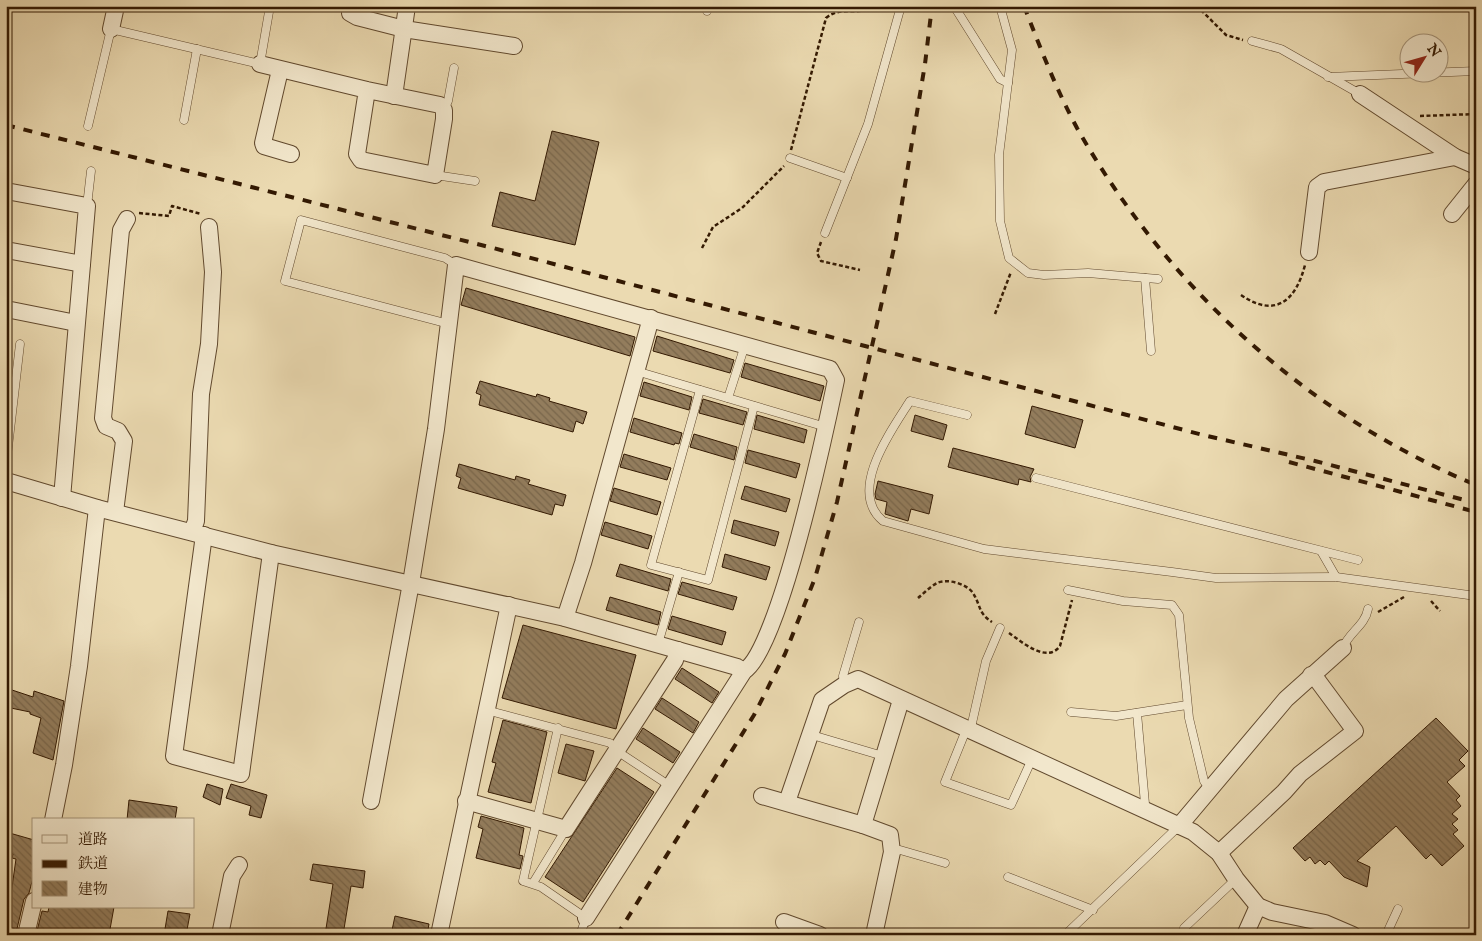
<svg xmlns="http://www.w3.org/2000/svg" width="1482" height="941" font-family="'IM FELL English','Noto Serif JP',serif">
  <style>
    .building { fill: url(#building-back-hatch); stroke: #331902 }
    .lines { fill: none; stroke-linecap: round; stroke-linejoin: round }
    .service-casing { stroke: #61492e; stroke-width: 9 }
    .minor-casing { stroke: #61492e; stroke-width: 18 }
    .path { stroke: #331902; stroke-width: 2.5; stroke-dasharray: 4 2.5; stroke-linecap: butt }
    .service { stroke: #f2e7cc; stroke-width: 8 }
    .minor { stroke: #f2e7cc; stroke-width: 16 }
    .rail { stroke: #331902; stroke-width: 4; stroke-dasharray: 9 9; stroke-linecap: butt }
  </style>
  <defs>
    <pattern id="building-back-hatch" width="6" height="6" patternUnits="userSpaceOnUse" patternTransform="scale(1.25)"><rect width="6" height="6" fill="#937d5d"/><path d="M-1 5l2 2M0 0l6 6M5-1l2 2" fill="none" stroke="#79664b"/></pattern>
  </defs>
  <rect width="100%" height="100%" fill="#ebdab1"/>
  <filter id="stains"><feTurbulence type="fractalNoise" baseFrequency=".004" numOctaves="4"/><feColorMatrix values="0 0 0 0 .2 0 0 0 0 .09 0 0 0 0 .02 0 0 0 .5 -.17"/></filter>
  <radialGradient id="worn" r=".72"><stop offset=".6" stop-color="#630" stop-opacity="0"/><stop offset="1" stop-color="#630" stop-opacity=".3"/></radialGradient>
  <!-- building -->
  <g class="building">
    <polygon points="552,131 599,142 575,245 492,226 500,192 535,201"/>
    <polygon points="466,288 635,337 630,356 461,305"/>
    <polygon points="657,336 734,360 730,373 653,351"/>
    <polygon points="745,363 824,386 820,401 741,377"/>
    <polygon points="480,381 536,397 537,394 550,398 549,401 587,412 583,424 576,421 573,432 479,405 481,395 476,393"/>
    <polygon points="644,382 692,397 689,410 640,396"/>
    <polygon points="703,399 747,412 743,425 699,413"/>
    <polygon points="1032,406 1083,420 1075,448 1025,434"/>
    <polygon points="757,415 807,430 804,443 754,429"/>
    <polygon points="915,415 947,425 943,440 911,431"/>
    <polygon points="634,418 682,433 679,444 675,443 674,445 630,432"/>
    <polygon points="694,434 737,447 734,460 690,447"/>
    <polygon points="953,448 1034,469 1030,477 1031,482 1019,479 1018,485 948,467"/>
    <polygon points="748,450 800,464 796,478 745,463"/>
    <polygon points="624,454 671,468 667,480 620,467"/>
    <polygon points="459,464 515,480 516,476 530,480 528,484 566,495 563,506 555,504 552,515 458,488 461,478 456,476"/>
    <polygon points="878,481 933,495 929,514 911,509 908,521 885,514 887,502 876,499 875,494"/>
    <polygon points="745,486 790,499 786,512 741,499"/>
    <polygon points="614,488 661,502 657,515 610,501"/>
    <polygon points="734,520 779,532 775,546 731,533"/>
    <polygon points="605,522 652,536 648,549 601,535"/>
    <polygon points="725,554 770,567 766,580 722,567"/>
    <polygon points="620,564 671,579 668,591 616,576"/>
    <polygon points="682,582 737,597 733,610 678,594"/>
    <polygon points="610,597 661,612 658,625 606,610"/>
    <polygon points="672,616 726,632 722,645 668,629"/>
    <polygon points="523,625 636,655 616,729 502,698"/>
    <polygon points="682,668 719,692 712,703 675,679"/>
    <polygon points="6,688 33,697 34,691 64,701 53,760 33,753 41,718 30,714 30,712 6,707"/>
    <polygon points="662,698 699,722 693,733 655,709"/>
    <polygon points="1436,718 1468,751 1459,760 1465,766 1447,782 1460,796 1456,800 1461,806 1452,814 1458,819 1452,824 1458,830 1453,834 1464,846 1442,866 1431,854 1426,859 1396,826 1357,861 1370,867 1367,887 1344,877 1329,861 1325,865 1320,860 1315,864 1310,857 1305,861 1293,848"/>
    <polygon points="503,720 547,732 531,803 488,792 496,763 492,762"/>
    <polygon points="643,728 680,752 673,763 636,739"/>
    <polygon points="566,744 594,751 585,781 558,773"/>
    <polygon points="617,768 654,792 583,902 545,877"/>
    <polygon points="207,784 223,789 220,805 203,797"/>
    <polygon points="231,784 267,795 261,818 249,815 251,806 226,798"/>
    <polygon points="129,800 177,807 175,820 127,820"/>
    <polygon points="481,816 524,828 519,855 523,856 520,869 476,858 483,829 478,827"/>
    <polygon points="6,832 34,840 34,874 29,893 24,899 16,933 6,929 16,859 12,858 13,854 6,852"/>
    <polygon points="313,864 365,871 363,888 351,886 343,935 325,935 333,884 310,880"/>
    <polygon points="49,907 114,907 109,935 36,935 42,911 48,912"/>
    <polygon points="168,911 190,914 186,935 164,935"/>
    <polygon points="395,916 429,924 427,935 391,935"/>
  </g>
  <g class="lines">
    <defs>
      <g id="service">
        <polyline points="954,6 1000,79 1008,83"/>
        <polyline points="1000,6 1012,50 999,155 1000,221 1009,258 1028,273 1044,275 1088,273 1158,279"/>
        <polyline points="707,11 707,6"/>
        <polyline points="1252,41 1281,49 1360,94"/>
        <polyline points="1328,77 1476,71"/>
        <polyline points="444,110 448,101 454,68"/>
        <polyline points="184,120 197,49"/>
        <polyline points="88,126 111,29 260,64 270,6"/>
        <polyline points="790,158 847,178"/>
        <polyline points="435,175 475,181"/>
        <polyline points="87,206 91,171"/>
        <polyline points="825,233 868,124 901,6"/>
        <polyline points="1145,278 1151,351"/>
        <polyline points="449,324 285,281 301,220 445,258 456,265"/>
        <polyline points="636,371 826,427"/>
        <polyline points="700,390 651,565 708,580 754,406"/>
        <polyline points="728,398 745,345"/>
        <path d="M967,415L910,401C891,431 847,491 883,521L984,549L1172,572L1216,578L1336,577L1476,596"/>
        <polyline points="6,464 20,344"/>
        <polyline points="1036,478 1358,560"/>
        <polyline points="1321,551 1336,577"/>
        <polyline points="1068,590 1123,601 1172,605 1179,615 1189,718 1204,781 1210,789"/>
        <polyline points="658,644 679,572"/>
        <path d="M1343,648C1348,633 1365,626 1368,609"/>
        <polyline points="844,685 843,676 859,622"/>
        <polyline points="486,710 610,743 623,755 670,786"/>
        <polyline points="1071,712 1116,716 1187,705"/>
        <polyline points="1137,713 1145,804 1143,809"/>
        <polyline points="558,728 523,881 541,887 586,918 580,935"/>
        <polyline points="966,730 945,782 1011,805 1032,759"/>
        <polyline points="970,732 986,661 1000,628"/>
        <polyline points="812,735 883,756"/>
        <polyline points="892,852 900,850 945,863"/>
        <polyline points="1008,877 1093,910"/>
        <polyline points="533,883 566,829"/>
        <polyline points="1184,928 1236,879"/>
        <polyline points="1065,935 1179,826"/>
        <polyline points="1386,935 1398,909"/>
      </g>
      <g id="minor">
        <polyline points="350,6 350,13 357,17 404,29 514,46"/>
        <polyline points="111,29 116,6"/>
        <polyline points="260,64 367,90 440,105 444,110 444,119 435,175 361,160 357,154 367,90"/>
        <polyline points="280,70 263,143 264,146 291,154"/>
        <polyline points="1360,94 1455,157 1476,166"/>
        <polyline points="394,96 407,6"/>
        <polyline points="6,191 87,206 62,498"/>
        <polyline points="1452,214 1476,184"/>
        <polyline points="6,250 82,264"/>
        <polyline points="1309,252 1317,187 1324,182 1455,157"/>
        <polyline points="6,309 76,323"/>
        <polyline points="6,481 97,508 271,553 565,618 737,667 744,671"/>
        <polyline points="115,512 124,441 118,431 106,426 103,418 121,230 127,219"/>
        <polyline points="192,532 196,521 201,394 209,344 213,272 209,227"/>
        <polyline points="204,535 174,756 241,774 271,553"/>
        <polyline points="565,618 583,563 651,318"/>
        <polyline points="762,796 863,825"/>
        <path d="M371,801L411,583L436,429L456,265L830,369L836,380C826,428 779,651 744,671L586,918"/>
        <polyline points="466,801 566,829 675,660 678,650"/>
        <polyline points="787,802 822,700 844,685 858,679 1193,832 1219,853 1236,879 1258,906 1272,912 1325,923 1353,935"/>
        <polyline points="53,820 64,765 79,666 97,508"/>
        <polyline points="1179,826 1286,699 1343,648"/>
        <polyline points="1219,853 1284,792 1300,774 1355,731 1318,681 1311,675"/>
        <polyline points="784,922 820,935"/>
        <polyline points="26,935 34,901"/>
        <polyline points="220,935 232,876 239,865"/>
        <polyline points="439,935 509,605"/>
        <polyline points="874,935 892,852 890,835 863,825 901,700"/>
        <polyline points="1245,935 1258,906"/>
      </g>
    </defs>
    <!-- service casing -->
    <use href="#service" class="service-casing"/>
    <!-- minor casing -->
    <use href="#minor" class="minor-casing"/>
    <!-- path -->
    <g class="path">
      <polyline points="1170,6 1194,11 1204,6"/>
      <polyline points="1201,10 1226,35 1243,40"/>
      <polyline points="1420,116 1476,114"/>
      <path d="M791,150L826,18C841,5 859,17 874,6"/>
      <polyline points="139,213 169,216 172,206 201,214"/>
      <polyline points="821,242 817,253 821,261 860,270"/>
      <polyline points="702,248 713,227 742,208 784,166"/>
      <path d="M1241,295C1276,319 1296,300 1305,265"/>
      <polyline points="995,314 1011,272"/>
      <path d="M918,598C924,593 931,586 937,583C947,578 967,584 973,593C981,606 978,613 992,622"/>
      <polyline points="1431,601 1440,611"/>
      <polyline points="1378,612 1404,597"/>
      <path d="M1009,633C1022,642 1047,664 1060,646L1072,600"/>
    </g>
    <!-- service -->
    <use href="#service" class="service"/>
    <!-- minor -->
    <use href="#minor" class="minor"/>
    <!-- rail -->
    <g class="rail">
      <path d="M1024,6C1040,47 1056,89 1077,128C1167,287 1307,415 1476,485"/>
      <polyline points="6,125 493,248 1203,435 1315,461 1476,503"/>
      <polyline points="1289,462 1476,512"/>
      <polyline points="617,935 754,715 785,654 815,578 837,502 896,239 925,64 932,6"/>
    </g>
  </g>
  <!-- margin -->
  <rect width="1482" height="941" fill="none" stroke="#ebdab1" stroke-width="25"/>
  <rect x="8" y="8" width="1467" height="926" fill="none" stroke="#331902" stroke-width="2.5"/>
  <rect x="12" y="12" width="1457" height="916" fill="none" stroke="#331902"/>
  <!-- legend -->
  <rect x="32" y="818" width="162" height="90" fill="#f2e7cc" stroke="#a6957b"/>
  <rect x="42" y="835" width="25" height="8" fill="#f2e7cc" stroke="#a6957b"/>
  <text x="78" y="844" font-size="15" fill="#331902">道路</text>
  <rect x="42" y="860" width="25" height="8" fill="#331902" stroke="#a6957b"/>
  <text x="78" y="868" font-size="15" fill="#331902">鉄道</text>
  <rect x="42" y="881" width="25" height="15" fill="url(#building-back-hatch)" stroke="#a6957b"/>
  <text x="78" y="894" font-size="15" fill="#331902">建物</text>
  <!-- north arrow -->
  <g transform="translate(1424 58) rotate(53)"><circle r="24" fill="#f2e7cc" stroke="#a6957b"/>
  <path d="M0-4L9 19L0 12L-9 19Z" fill="#8f2418"/>
  <text y="-8" font-size="14" font-weight="bold" text-anchor="middle" fill="#331902">N</text>
  </g>
  <rect width="100%" height="100%" filter="url(#stains)"/>
  <rect width="100%" height="100%" fill="url(#worn)"/>
</svg>
